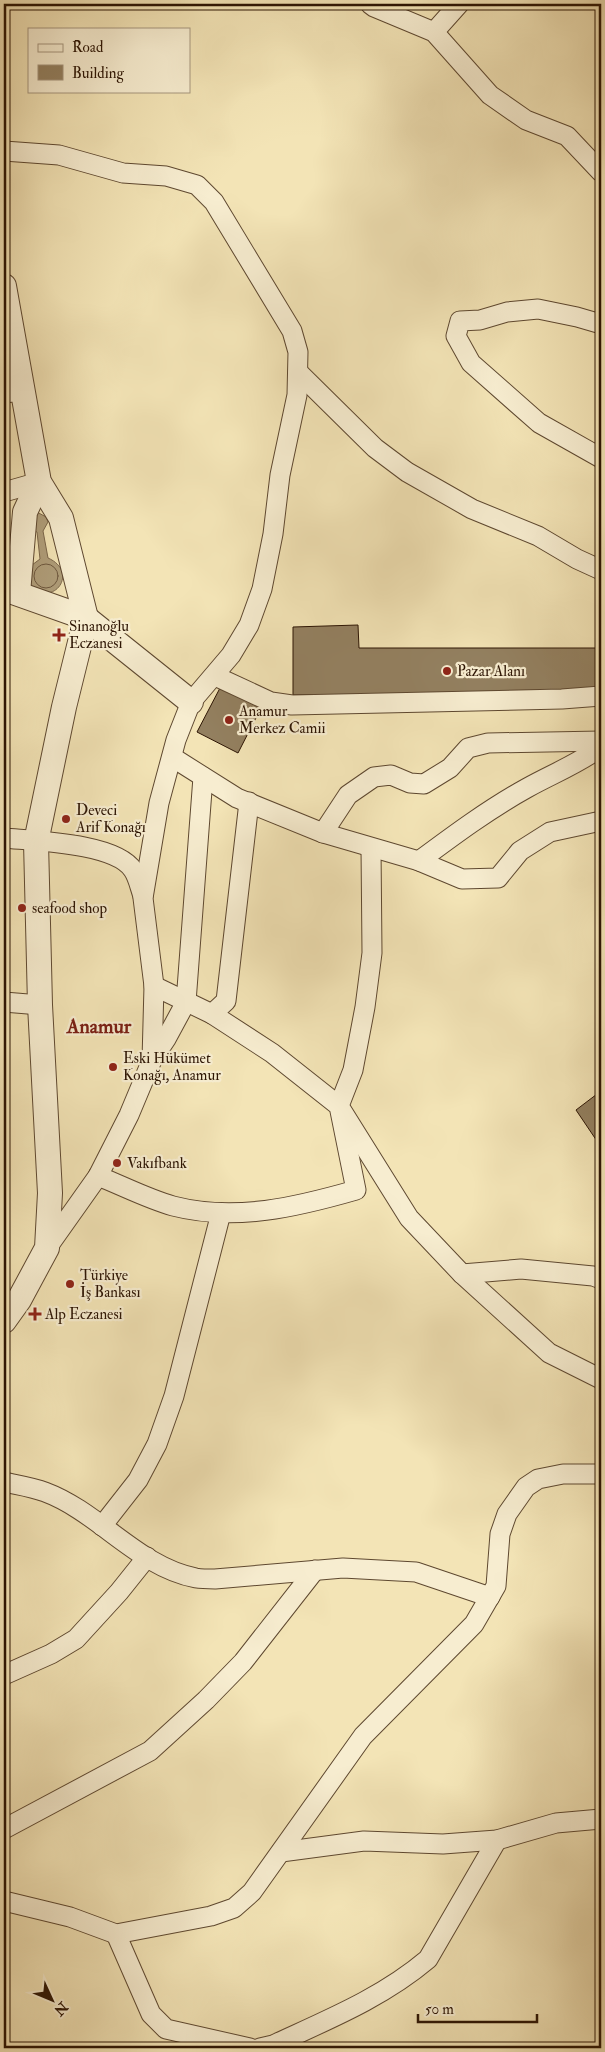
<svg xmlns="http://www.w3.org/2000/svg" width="605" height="2052" font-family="'IM FELL Double Pica',serif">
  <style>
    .water { fill: #af9d79; stroke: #7b664a }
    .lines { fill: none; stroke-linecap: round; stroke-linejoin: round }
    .shore { stroke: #6e583e; stroke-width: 1 }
    .building { fill: #938060; stroke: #2c1403 }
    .minor-casing { stroke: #5e4830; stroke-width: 21 }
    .tertiary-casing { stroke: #5e4830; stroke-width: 26 }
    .minor { stroke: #f7edd0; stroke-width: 19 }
    .tertiary { stroke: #f7edd0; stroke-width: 24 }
    .poi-dot { fill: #8f2418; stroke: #f7edd0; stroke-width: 2 }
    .labels { text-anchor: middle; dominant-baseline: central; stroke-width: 4.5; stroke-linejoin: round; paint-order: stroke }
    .poi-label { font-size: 15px; fill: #2c1403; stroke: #f7edd0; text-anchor: start }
    .district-label { font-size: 20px; font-weight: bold; fill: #7a1f14; stroke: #f7edd0 }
  </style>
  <rect width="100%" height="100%" fill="#f3e4b6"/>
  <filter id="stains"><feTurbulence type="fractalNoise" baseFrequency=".004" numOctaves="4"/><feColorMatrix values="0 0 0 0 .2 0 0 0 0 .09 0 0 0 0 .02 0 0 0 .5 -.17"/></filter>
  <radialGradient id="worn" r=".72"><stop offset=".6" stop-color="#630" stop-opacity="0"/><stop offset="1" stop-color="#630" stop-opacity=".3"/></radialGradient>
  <!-- water -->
  <path class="water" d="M37,512L46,517L48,522L43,531L48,558C80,572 53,610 29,584L32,565L40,559L37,532L33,530Z"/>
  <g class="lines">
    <!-- shore -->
    <circle class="shore" cx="46" cy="576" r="12"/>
  </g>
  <!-- building -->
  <g class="building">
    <polygon points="358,625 359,648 601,648 601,693 293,695 293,627"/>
    <polygon points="220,688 261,708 238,753 197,732"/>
    <polygon points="601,1091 601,1147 576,1110"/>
  </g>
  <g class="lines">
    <defs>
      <g id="minor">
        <polyline points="370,4 374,7 434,32 490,95 526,120 567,136 601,172"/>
        <polyline points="434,32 459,4"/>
        <polyline points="4,151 59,155 123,173 166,176 197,185 214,202 292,331 298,352 297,395 280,475 273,534 262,589 249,625 231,655 191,702 176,740 159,803 143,898 154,986 152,1060 129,1115 98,1176 47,1248"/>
        <polyline points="601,324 577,317 538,309 507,312 480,320 460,321 456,336 471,363 539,423 601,458"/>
        <polyline points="298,372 375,448 407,472 472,509 538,536 577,559 601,570"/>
        <polyline points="4,393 22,391"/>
        <polyline points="4,492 39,482"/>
        <polyline points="215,676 271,702 292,705 562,699 601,696"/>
        <polyline points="172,757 237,798 323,833 419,861 462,879 498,878 520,851 550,832 601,821"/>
        <polyline points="323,833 348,795 374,777 391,775 410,783 424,784 450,768 468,748 488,743 601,741"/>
        <path d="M4,838C34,841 116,843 133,870C138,877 140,888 143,896"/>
        <polyline points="371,848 372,953 365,1007 353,1070 339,1106 409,1218 462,1274 549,1353 601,1379"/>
        <path d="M419,861C454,835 489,809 527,788C552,774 578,764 601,747"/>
        <polyline points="4,1002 40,1005"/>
        <polyline points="212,1014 226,1001 249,802"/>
        <polyline points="152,1060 166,1039 186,1002 203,777"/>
        <path d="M98,1176C123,1186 148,1199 173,1206C235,1222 297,1207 356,1190L339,1106L272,1053L212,1014L154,986"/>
        <polyline points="462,1274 521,1269 593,1276 601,1279"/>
        <path d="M4,1482C17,1485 32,1487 45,1492C99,1512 138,1567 196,1578C202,1579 209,1579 215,1579L343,1568L416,1572L490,1597"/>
        <polyline points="102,1526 138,1480 157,1444 174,1396 221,1213"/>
        <polyline points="4,1675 51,1654 76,1639 119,1592 147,1557"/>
        <polyline points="4,1829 150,1751 206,1700 243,1662 315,1570"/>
        <polyline points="281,1852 364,1841 443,1844 497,1840 556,1823 601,1819"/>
        <polyline points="4,1901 70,1917 116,1934 211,1916 234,1908 252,1892 363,1736 474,1624 496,1586 500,1534 507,1514 526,1487 538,1479 563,1474 601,1474"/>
        <polyline points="116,1934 151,2014 166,2029 250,2048"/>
        <path d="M260,2048L273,2045C327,2020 382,1998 428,1959L497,1840"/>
      </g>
      <g id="tertiary">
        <polyline points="4,286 39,482 61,518 86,618 64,707 36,842 40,1005 50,1193 47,1248 19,1300 4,1321"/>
        <polyline points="4,589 86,618 191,702"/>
        <polyline points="18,593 25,512 39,482"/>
      </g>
    </defs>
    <!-- minor casing -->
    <use href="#minor" class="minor-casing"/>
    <!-- tertiary casing -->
    <use href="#tertiary" class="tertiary-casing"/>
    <!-- minor -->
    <use href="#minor" class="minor"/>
    <!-- tertiary -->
    <use href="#tertiary" class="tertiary"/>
  </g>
  <!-- markers -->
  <g class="poi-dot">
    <path d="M56.5 627.5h5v5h5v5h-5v5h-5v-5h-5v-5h5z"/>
    <circle cx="447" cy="671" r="5"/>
    <circle cx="229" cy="720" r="5"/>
    <circle cx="66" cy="819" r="5"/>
    <circle cx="22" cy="908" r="5"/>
    <circle cx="113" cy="1067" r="5"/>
    <circle cx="117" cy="1163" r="5"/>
    <circle cx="70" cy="1284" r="5"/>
    <path d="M32.5 1306.5h5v5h5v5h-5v5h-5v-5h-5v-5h5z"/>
  </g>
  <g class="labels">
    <!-- poi labels -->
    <g class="poi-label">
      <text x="69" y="626">Sinanoğlu<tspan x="69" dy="17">Eczanesi</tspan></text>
      <text x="457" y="671">Pazar Alanı</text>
      <text x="239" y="711">Anamur<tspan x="239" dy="17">Merkez Camii</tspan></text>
      <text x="76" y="810">Deveci<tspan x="76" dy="17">Arif Konağı</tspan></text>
      <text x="32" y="908">seafood shop</text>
      <text x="123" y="1058">Eski Hükümet<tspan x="123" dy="17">Konağı, Anamur</tspan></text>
      <text x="127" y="1163">Vakıfbank</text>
      <text x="80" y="1275">Türkiye<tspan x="80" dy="17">İş Bankası</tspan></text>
      <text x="45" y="1314">Alp Eczanesi</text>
    </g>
    <!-- district labels -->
    <g class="district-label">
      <text x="99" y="1026">Anamur</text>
    </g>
  </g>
  <!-- margin -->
  <rect width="605" height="2052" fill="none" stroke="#f3e4b6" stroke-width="20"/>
  <rect x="5" y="5" width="595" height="2042" fill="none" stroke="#2c1403" stroke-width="2.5"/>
  <rect x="10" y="10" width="585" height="2032" fill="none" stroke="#2c1403"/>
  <!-- legend -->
  <rect x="28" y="28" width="162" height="65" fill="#f7edd0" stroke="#a6967e"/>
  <rect x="38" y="44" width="25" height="8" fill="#f7edd0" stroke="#a6967e"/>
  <text x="72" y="52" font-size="15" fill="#2c1403">Road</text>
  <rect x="38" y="65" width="25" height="15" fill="#938060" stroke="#a6967e"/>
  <text x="72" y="78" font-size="15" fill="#2c1403">Building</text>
  <!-- north arrow -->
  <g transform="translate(52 2000) rotate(134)" stroke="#f7edd0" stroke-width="4" paint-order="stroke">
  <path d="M0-4L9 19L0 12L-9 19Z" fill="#2c1403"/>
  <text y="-8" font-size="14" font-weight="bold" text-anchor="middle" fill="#2c1403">N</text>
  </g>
  <!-- scale -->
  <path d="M418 2014v8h119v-8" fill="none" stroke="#2c1403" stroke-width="2.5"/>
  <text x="425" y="2014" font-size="15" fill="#2c1403" stroke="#f7edd0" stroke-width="4" paint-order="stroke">50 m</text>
  <rect width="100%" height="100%" filter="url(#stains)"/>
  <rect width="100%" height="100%" fill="url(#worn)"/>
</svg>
